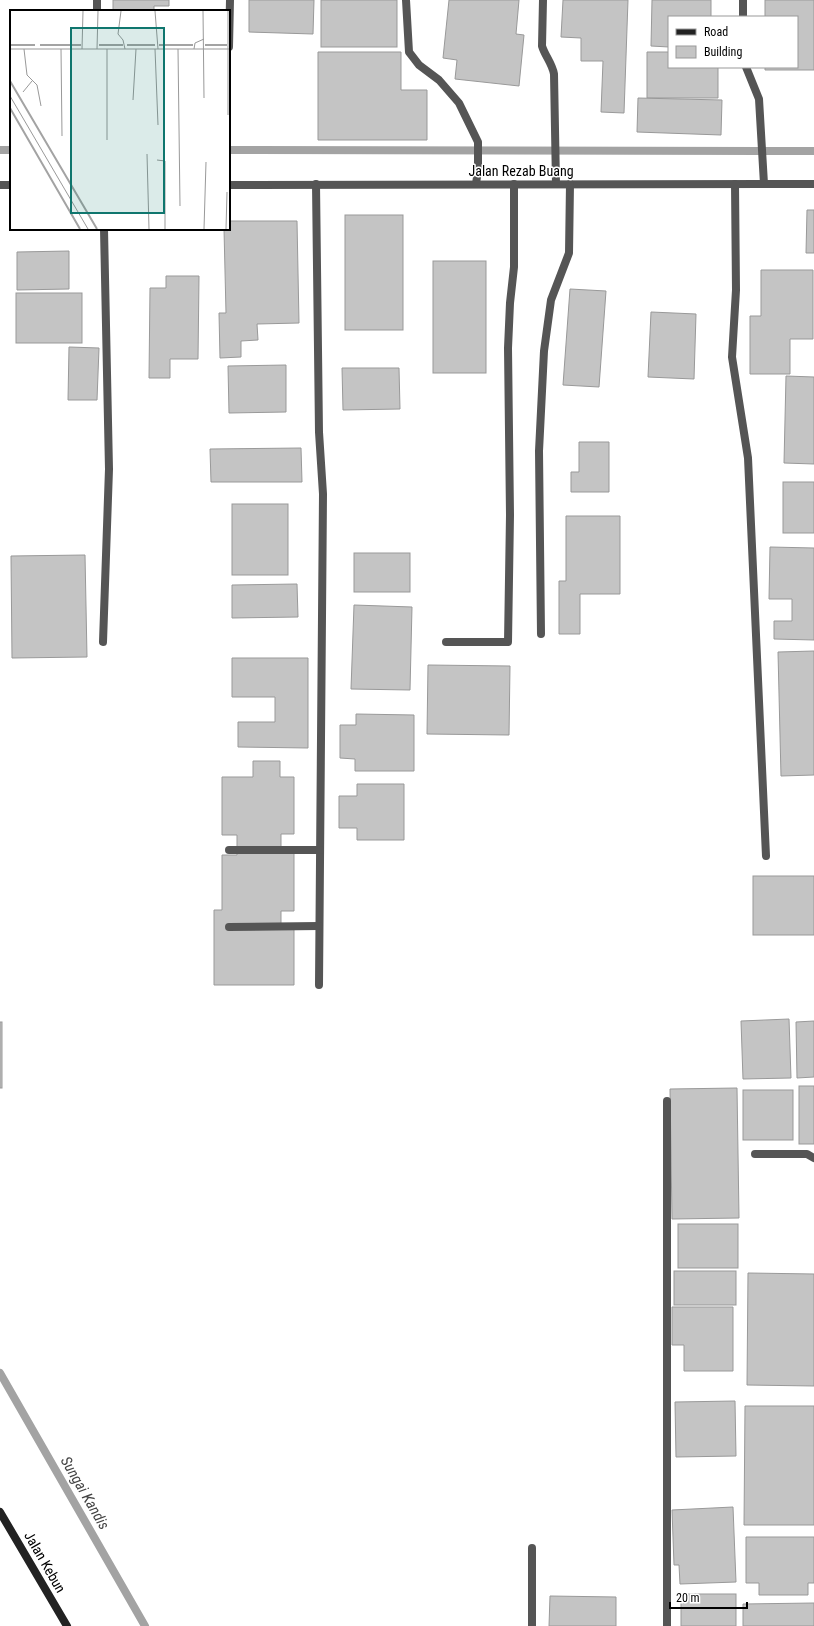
<svg xmlns="http://www.w3.org/2000/svg" width="814" height="1626" font-family="'Roboto Condensed',sans-serif">
  <style>
    .lines { fill: none; stroke-linecap: round; stroke-linejoin: round }
    .stream { stroke: #a3a3a3; stroke-width: 8 }
    .building { fill: #c4c4c4; stroke: #999 }
    .lane { stroke: #555; stroke-width: 8 }
    .street { stroke: #555; stroke-width: 8 }
    .secondary { stroke: #222; stroke-width: 8 }
    .labels { text-anchor: middle; dominant-baseline: central; stroke-width: 3; stroke-linejoin: round; paint-order: stroke }
    .street-label { font-size: 14px; fill: #000; stroke: #fff }
    .water-label { font-size: 15px; font-style: italic; fill: #444; stroke: #fff }
    .inset-river { fill: none; stroke: #a3a3a3; stroke-width: 2 }
    .inset-road { fill: none; stroke: #999; stroke-width: 1 }
    .view { fill: #0f766e; fill-opacity: 0.15; stroke: #0f766e; stroke-width: 2 }
    .inset-edge { fill: none; stroke: #000; stroke-width: 2 }
  </style>
  <rect width="100%" height="100%" fill="#fff"/>
  <g class="lines">
    <!-- stream -->
    <g class="stream">
      <polyline points="0,150 11,150"/>
      <polyline points="229,150 814,151"/>
      <polyline points="0,1373 145,1626"/>
    </g>
  </g>
  <!-- building -->
  <g class="building">
    <polygon points="113,0 169,0 169,6 154,6 154,11 113,11"/>
    <polygon points="249,0 314,0 313,34 249,32"/>
    <rect x="321" y="0" width="76" height="47"/>
    <polygon points="449,0 519,0 516,34 524,35 519,86 455,79 457,60 443,58"/>
    <polygon points="563,0 628,0 624,113 601,112 603,61 581,61 581,38 561,37"/>
    <polygon points="652,0 711,0 711,17 669,17 669,47 651,46"/>
    <polygon points="765,0 814,0 814,70 765,70 765,67 797,67 797,17 765,17"/>
    <polygon points="318,52 401,52 401,90 427,90 427,140 318,140"/>
    <polygon points="647,52 669,52 669,67 718,67 718,98 647,98"/>
    <polygon points="638,98 722,100 721,135 637,132"/>
    <polygon points="807,210 814,210 814,253 806,253"/>
    <rect x="345" y="215" width="58" height="115"/>
    <polygon points="229,221 297,221 299,323 257,324 258,340 241,341 241,357 220,358 219,313 226,313 224,229 229,229"/>
    <polygon points="69,251 69,289 17,290 17,252"/>
    <rect x="433" y="261" width="53" height="112"/>
    <polygon points="761,270 813,270 813,339 790,339 790,374 750,374 750,316 761,316"/>
    <polygon points="166,276 199,276 198,359 170,359 170,378 149,378 150,288 166,288"/>
    <polygon points="570,289 606,291 599,387 563,385"/>
    <rect x="16" y="293" width="66" height="50"/>
    <polygon points="651,312 696,314 694,379 648,377"/>
    <polygon points="69,347 99,348 97,400 68,400"/>
    <polygon points="286,365 286,412 229,413 228,366"/>
    <polygon points="342,368 399,368 400,409 343,410"/>
    <polygon points="786,376 814,377 814,464 784,463"/>
    <polygon points="579,442 609,442 609,492 571,492 571,472 579,472"/>
    <polygon points="301,448 302,482 211,482 210,449"/>
    <rect x="783" y="482" width="31" height="51"/>
    <rect x="232" y="504" width="56" height="71"/>
    <polygon points="566,516 620,516 620,594 580,594 580,634 559,634 559,581 566,581"/>
    <polygon points="770,547 814,548 814,640 774,639 774,621 792,621 792,599 769,599"/>
    <rect x="354" y="553" width="56" height="39"/>
    <polygon points="85,555 87,657 12,658 11,556"/>
    <polygon points="297,584 298,617 232,618 232,585"/>
    <polygon points="354,605 412,607 410,690 351,689"/>
    <polygon points="814,651 814,775 781,776 778,652"/>
    <polygon points="232,658 308,658 308,748 238,747 238,722 275,722 275,697 232,697"/>
    <polygon points="428,665 510,666 509,735 427,734"/>
    <polygon points="356,714 414,715 414,771 355,771 355,759 340,758 340,725 356,725"/>
    <polygon points="253,761 280,761 280,777 294,777 294,834 281,834 281,852 294,852 294,911 281,911 281,929 294,929 294,985 214,985 214,910 222,910 222,855 237,855 237,835 222,835 222,777 253,777"/>
    <polygon points="357,784 404,784 404,840 357,840 357,828 339,828 339,796 357,796"/>
    <rect x="753" y="876" width="61" height="59"/>
    <polygon points="789,1019 791,1078 743,1079 741,1021"/>
    <polygon points="814,1021 814,1077 797,1078 796,1022"/>
    <rect x="0" y="1022" width="2" height="66"/>
    <rect x="799" y="1086" width="15" height="58"/>
    <polygon points="737,1088 739,1218 672,1219 670,1089"/>
    <rect x="743" y="1090" width="50" height="50"/>
    <rect x="678" y="1224" width="60" height="44"/>
    <rect x="674" y="1271" width="62" height="34"/>
    <polygon points="748,1273 814,1274 814,1386 747,1385"/>
    <polygon points="672,1307 733,1307 733,1371 684,1371 684,1345 672,1345"/>
    <polygon points="735,1401 736,1456 676,1457 675,1402"/>
    <polygon points="745,1406 814,1406 814,1525 744,1525"/>
    <polygon points="733,1507 736,1582 680,1584 679,1565 674,1565 672,1510"/>
    <polygon points="746,1537 814,1537 814,1583 808,1583 808,1595 759,1595 759,1583 746,1583"/>
    <rect x="681" y="1594" width="55" height="32"/>
    <polygon points="550,1596 616,1597 616,1626 549,1626"/>
    <polygon points="814,1603 814,1626 743,1626 743,1604"/>
  </g>
  <g class="lines">
    <!-- lane -->
    <g class="lane">
      <path d="M543,0L542,46C545,56 552,63 554,74L556,184"/>
      <polyline points="103,642 109,469 104,229"/>
      <polyline points="446,642 508,642 510,515 508,348 510,303 514,267 514,184"/>
      <polyline points="532,1626 532,1548"/>
    </g>
    <!-- street -->
    <g class="street">
      <polyline points="406,0 409,52 419,65 439,80 459,103 478,142 478,170 476,184"/>
      <polyline points="743,0 743,17"/>
      <polyline points="97,11 97,0"/>
      <polyline points="229,47 230,0"/>
      <polyline points="746,67 759,99 764,184"/>
      <polyline points="316,184 319,432 323,494 319,985"/>
      <polyline points="735,184 736,290 732,357 748,458 766,856"/>
      <polyline points="0,185 11,185"/>
      <polyline points="229,185 814,184"/>
      <polyline points="541,634 539,451 544,351 551,300 569,253 570,184"/>
      <polyline points="229,850 320,850"/>
      <polyline points="229,927 319,926"/>
      <polyline points="755,1154 807,1154 814,1158"/>
      <polyline points="667,1626 667,1101"/>
    </g>
    <!-- secondary -->
    <polyline class="secondary" points="0,1512 67,1626"/>
  </g>
  <g class="labels">
    <!-- street labels -->
    <g class="street-label">
      <text x="521" y="171">Jalan Rezab Buang</text>
      <text transform="translate(45 1562) rotate(60)">Jalan Kebun</text>
    </g>
    <!-- water labels -->
    <g class="water-label">
      <text transform="translate(85 1493) rotate(60)">Sungai Kandis</text>
    </g>
  </g>
  <!-- overview -->
  <g transform="translate(10 10)">
    <rect width="220" height="220" fill="#fff"/>
    <path class="inset-river" d="M0,35H25M30,35H71M89,35H113M117,35H145M149,35H183M195,35H217M0,71L87,219M0,98L70,219"/>
    <path class="inset-road" d="M111,1L108,24L113,30L115,39M145,1L148,39M193,1L194,88M218,1V105M0,39H220M14,39L17,65L27,75L31,96M51,39L52,126M72,39L73,1M87,39L88,1M97,39V130M145,39L148,115M168,39L170,196M184,39L185,33L194,29M13,82L22,71M0,86L78,219M123,90L126,39M137,144L139,219M147,150L155,151V219M194,219L196,152M216,219L217,182"/>
    <path class="view" d="M61,18H154V203H61Z"/>
    <rect width="220" height="220" class="inset-edge"/>
  </g>
  <!-- legend -->
  <rect x="668" y="16" width="130" height="52" fill="#ffffff" stroke="#999999"/>
  <rect x="676" y="29" width="20" height="6" fill="#222222" stroke="#999999"/>
  <text x="704" y="36" font-size="12" fill="#000000">Road</text>
  <rect x="676" y="46" width="20" height="12" fill="#c4c4c4" stroke="#999999"/>
  <text x="704" y="56" font-size="12" fill="#000000">Building</text>
  <!-- scale -->
  <path d="M670 1602v6h77v-6" fill="none" stroke="#000000" stroke-width="2"/>
  <text x="676" y="1602" font-size="12" fill="#000000" stroke="#ffffff" stroke-width="3" paint-order="stroke">20 m</text>
</svg>
